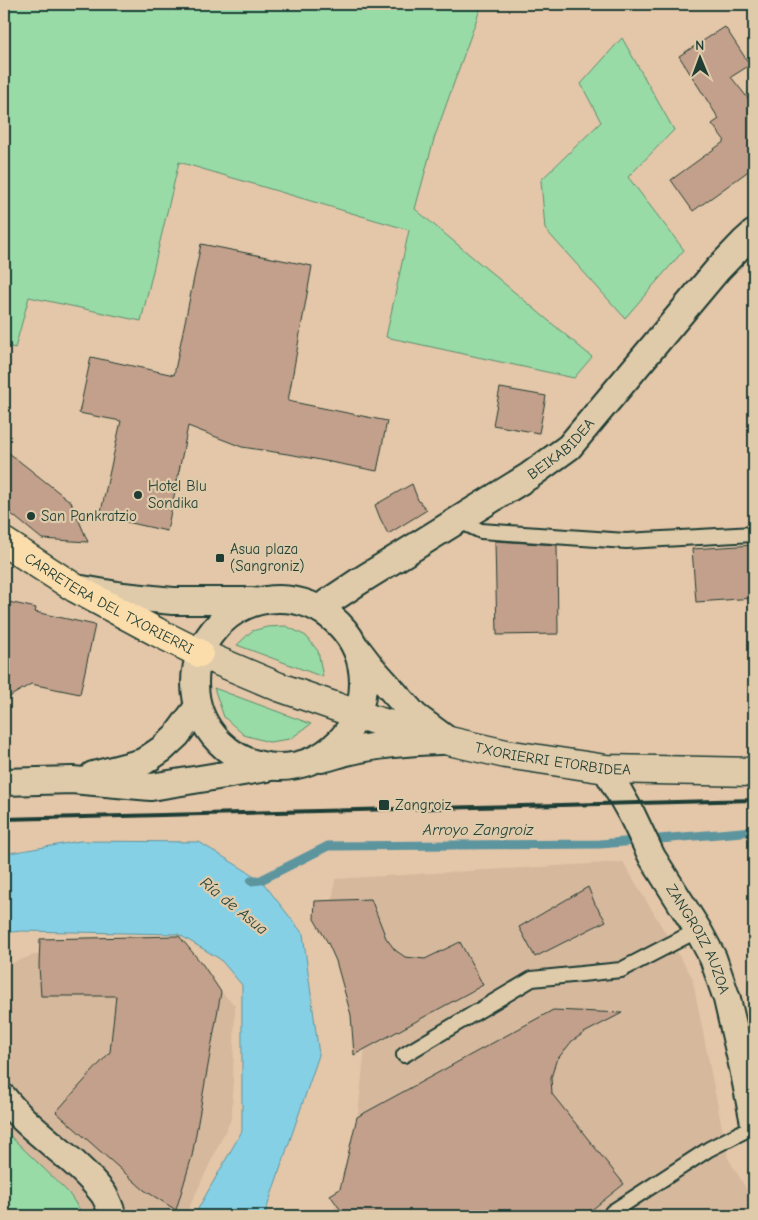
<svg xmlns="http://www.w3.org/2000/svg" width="758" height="1220" font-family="'Comic Neue',sans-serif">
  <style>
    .built { fill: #d6b89d }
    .green { fill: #98dba7; stroke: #5c8c6e }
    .water { fill: #86d0e6; stroke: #5d959f }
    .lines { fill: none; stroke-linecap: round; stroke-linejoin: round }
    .stream { stroke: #5d959f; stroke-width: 9 }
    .building { fill: #c3a08b; stroke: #1f3d34 }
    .lane-casing { stroke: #1f3d34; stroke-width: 18 }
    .street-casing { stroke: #1f3d34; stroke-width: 30 }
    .secondary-casing { stroke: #1f3d34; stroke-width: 31 }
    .primary-casing { stroke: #1f3d34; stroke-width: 31 }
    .lane { stroke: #dfcbaa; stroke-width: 14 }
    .street { stroke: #dfcbaa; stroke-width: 26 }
    .secondary { stroke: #dfcbaa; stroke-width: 28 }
    .primary { stroke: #fbddab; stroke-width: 28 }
    .rail { stroke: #1f3d34; stroke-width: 4 }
    .poi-dot { fill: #1f3d34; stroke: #dfcbaa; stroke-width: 2 }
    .labels { text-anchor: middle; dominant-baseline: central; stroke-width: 4.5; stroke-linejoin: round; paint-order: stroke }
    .street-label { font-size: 15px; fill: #1f3d34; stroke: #dfcbaa }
    .poi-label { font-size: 15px; fill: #1f3d34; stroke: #dfcbaa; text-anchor: start }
    .water-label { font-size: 16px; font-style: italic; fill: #24443d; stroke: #dfcbaa }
  </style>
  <rect width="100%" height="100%" fill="#e4c6a8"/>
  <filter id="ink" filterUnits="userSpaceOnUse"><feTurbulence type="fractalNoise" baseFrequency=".02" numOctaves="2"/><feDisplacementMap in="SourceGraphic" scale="10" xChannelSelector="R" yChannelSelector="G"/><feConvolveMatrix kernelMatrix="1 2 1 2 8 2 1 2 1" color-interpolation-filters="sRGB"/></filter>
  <g filter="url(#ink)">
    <!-- built -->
    <g class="built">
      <polygon points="623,862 692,977 728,1158 754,1202 754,1216 333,1216 357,1123 368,1020 329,933 335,879"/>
      <polygon points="177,953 235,1005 232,1117 185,1216 53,1216 4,1160 4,966 34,955"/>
    </g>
    <!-- green -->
    <g class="green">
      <polygon points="4,4 482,4 434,139 415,209 592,357 574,378 386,337 409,230 179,162 141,321 29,297 15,348 4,345"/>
      <polygon points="622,38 674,130 628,177 684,250 625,318 545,229 541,180 601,122 581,84"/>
      <polygon points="286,626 306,636 318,651 323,677 237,645 252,631 267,627"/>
      <polygon points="214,688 311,724 290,739 269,742 244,735 224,717"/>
      <polygon points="4,1130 68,1192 84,1216 4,1216"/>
    </g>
    <!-- water -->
    <polygon class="water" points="80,841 199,842 261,880 303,934 319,1055 264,1216 194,1216 242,1131 242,985 220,959 178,934 21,931 4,933 4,854"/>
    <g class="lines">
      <!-- stream -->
      <polyline class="stream" points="251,881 261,880 328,846 600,844 754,831"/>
    </g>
    <!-- building -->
    <g class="building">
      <polygon points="725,27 750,65 731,77 754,106 754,167 693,211 671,180 725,141 712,124 719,119 679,56"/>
      <polygon points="201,244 312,266 288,401 387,421 377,471 294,455 242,447 188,426 167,531 100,516 121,421 79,413 91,357 174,375"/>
      <polygon points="500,388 546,396 539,433 493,425"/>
      <polygon points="4,449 71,502 88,542 42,539 4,508"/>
      <polygon points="412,484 418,500 427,510 388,534 380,518 375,505"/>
      <polygon points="495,541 557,545 558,634 497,635"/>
      <polygon points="754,545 754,598 696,602 692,549"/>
      <polygon points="4,601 36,608 35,612 95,625 80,694 31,684 4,700"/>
      <polygon points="588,887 595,904 606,921 535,957 519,927"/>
      <polygon points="371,899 386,938 395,950 405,957 425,959 460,942 483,985 354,1055 351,1015 336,961 328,943 314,919 315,901"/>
      <polygon points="179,936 203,965 221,992 192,1156 176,1210 144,1190 56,1112 110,1052 116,996 41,996 39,966 40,939"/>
      <polygon points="553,1010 622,1013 584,1033 572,1041 556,1061 551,1078 552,1094 624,1184 584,1216 345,1216 330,1195 340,1189 357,1117"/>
    </g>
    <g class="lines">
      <defs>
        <g id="lane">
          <polyline points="457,520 481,531 626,541 754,534"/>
          <polyline points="404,1055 532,979 621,970 698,930"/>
          <polyline points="612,1212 709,1149 754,1126"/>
        </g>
        <g id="street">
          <polyline points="82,589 123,596 173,601 252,601"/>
          <circle cx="279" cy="683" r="84"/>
          <path id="s1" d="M320,609L328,602L358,582L529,476L569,447L718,269L744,242L754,233"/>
          <polyline points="358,650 371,667 415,716 446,739"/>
          <path d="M321,759C331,757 341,753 351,751C380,744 411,742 440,741"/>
          <path id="s2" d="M606,769L632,815L652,857L698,930L713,958L727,999L743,1068L754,1123"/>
          <polyline points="93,775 143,762 162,749 177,735 197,708"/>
          <polyline points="4,782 72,780 151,787 267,768"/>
          <path d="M4,1098C32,1134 74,1156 102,1192C107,1198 110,1208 113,1216"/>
        </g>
        <g id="secondary">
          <path id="s3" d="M199,653L279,687L377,721L449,741L506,754L606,769L754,772"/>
        </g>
        <g id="primary">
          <path id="s4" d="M4,542L75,588L157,632L199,653"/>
        </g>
      </defs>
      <!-- lane casing -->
      <use href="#lane" class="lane-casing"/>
      <!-- street casing -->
      <use href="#street" class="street-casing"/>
      <!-- secondary casing -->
      <use href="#secondary" class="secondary-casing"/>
      <!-- primary casing -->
      <use href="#primary" class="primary-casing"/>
      <!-- lane -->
      <use href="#lane" class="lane"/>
      <!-- street -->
      <use href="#street" class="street"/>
      <!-- secondary -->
      <use href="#secondary" class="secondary"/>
      <!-- primary -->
      <use href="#primary" class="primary"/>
      <!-- rail -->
      <polyline class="rail" points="4,819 754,800"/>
    </g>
  </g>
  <!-- markers -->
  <g class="poi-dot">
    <circle cx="138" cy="495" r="5"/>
    <circle cx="31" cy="516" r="5"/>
    <rect x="215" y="553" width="10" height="10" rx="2.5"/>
    <rect x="378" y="799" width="12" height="12" rx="2.5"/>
  </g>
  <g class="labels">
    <!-- street labels -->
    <g class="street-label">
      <text stroke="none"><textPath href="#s1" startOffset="290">BEIKABIDEA</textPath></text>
      <text stroke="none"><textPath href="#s4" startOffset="122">CARRETERA DEL TXORIERRI</textPath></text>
      <text stroke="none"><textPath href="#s3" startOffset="371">TXORIERRI ETORBIDEA</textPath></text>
      <text stroke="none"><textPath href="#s2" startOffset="194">ZANGROIZ AUZOA</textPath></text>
    </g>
    <!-- poi labels -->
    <g class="poi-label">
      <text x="148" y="486">Hotel Blu<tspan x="148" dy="17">Sondika</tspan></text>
      <text x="41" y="516">San Pankratzio</text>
      <text x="230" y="549">Asua plaza<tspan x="230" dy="17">(Sangroniz)</tspan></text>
      <text x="395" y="805">Zangroiz</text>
    </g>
    <!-- water labels -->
    <g class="water-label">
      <text x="478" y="830">Arroyo Zangroiz</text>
      <text transform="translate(234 906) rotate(39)">Ría de Asua</text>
    </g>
  </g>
  <!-- margin -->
  <rect width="758" height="1220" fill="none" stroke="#dfcbaa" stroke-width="20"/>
  <rect x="10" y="10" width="738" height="1200" fill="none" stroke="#1f3d34" stroke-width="2" filter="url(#ink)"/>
  <!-- north arrow -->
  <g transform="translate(700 58) rotate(359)" stroke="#dfcbaa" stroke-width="4" paint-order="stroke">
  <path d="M0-4L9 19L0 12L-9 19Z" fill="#1f3d34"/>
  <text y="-8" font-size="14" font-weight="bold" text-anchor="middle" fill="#1f3d34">N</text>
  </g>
</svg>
